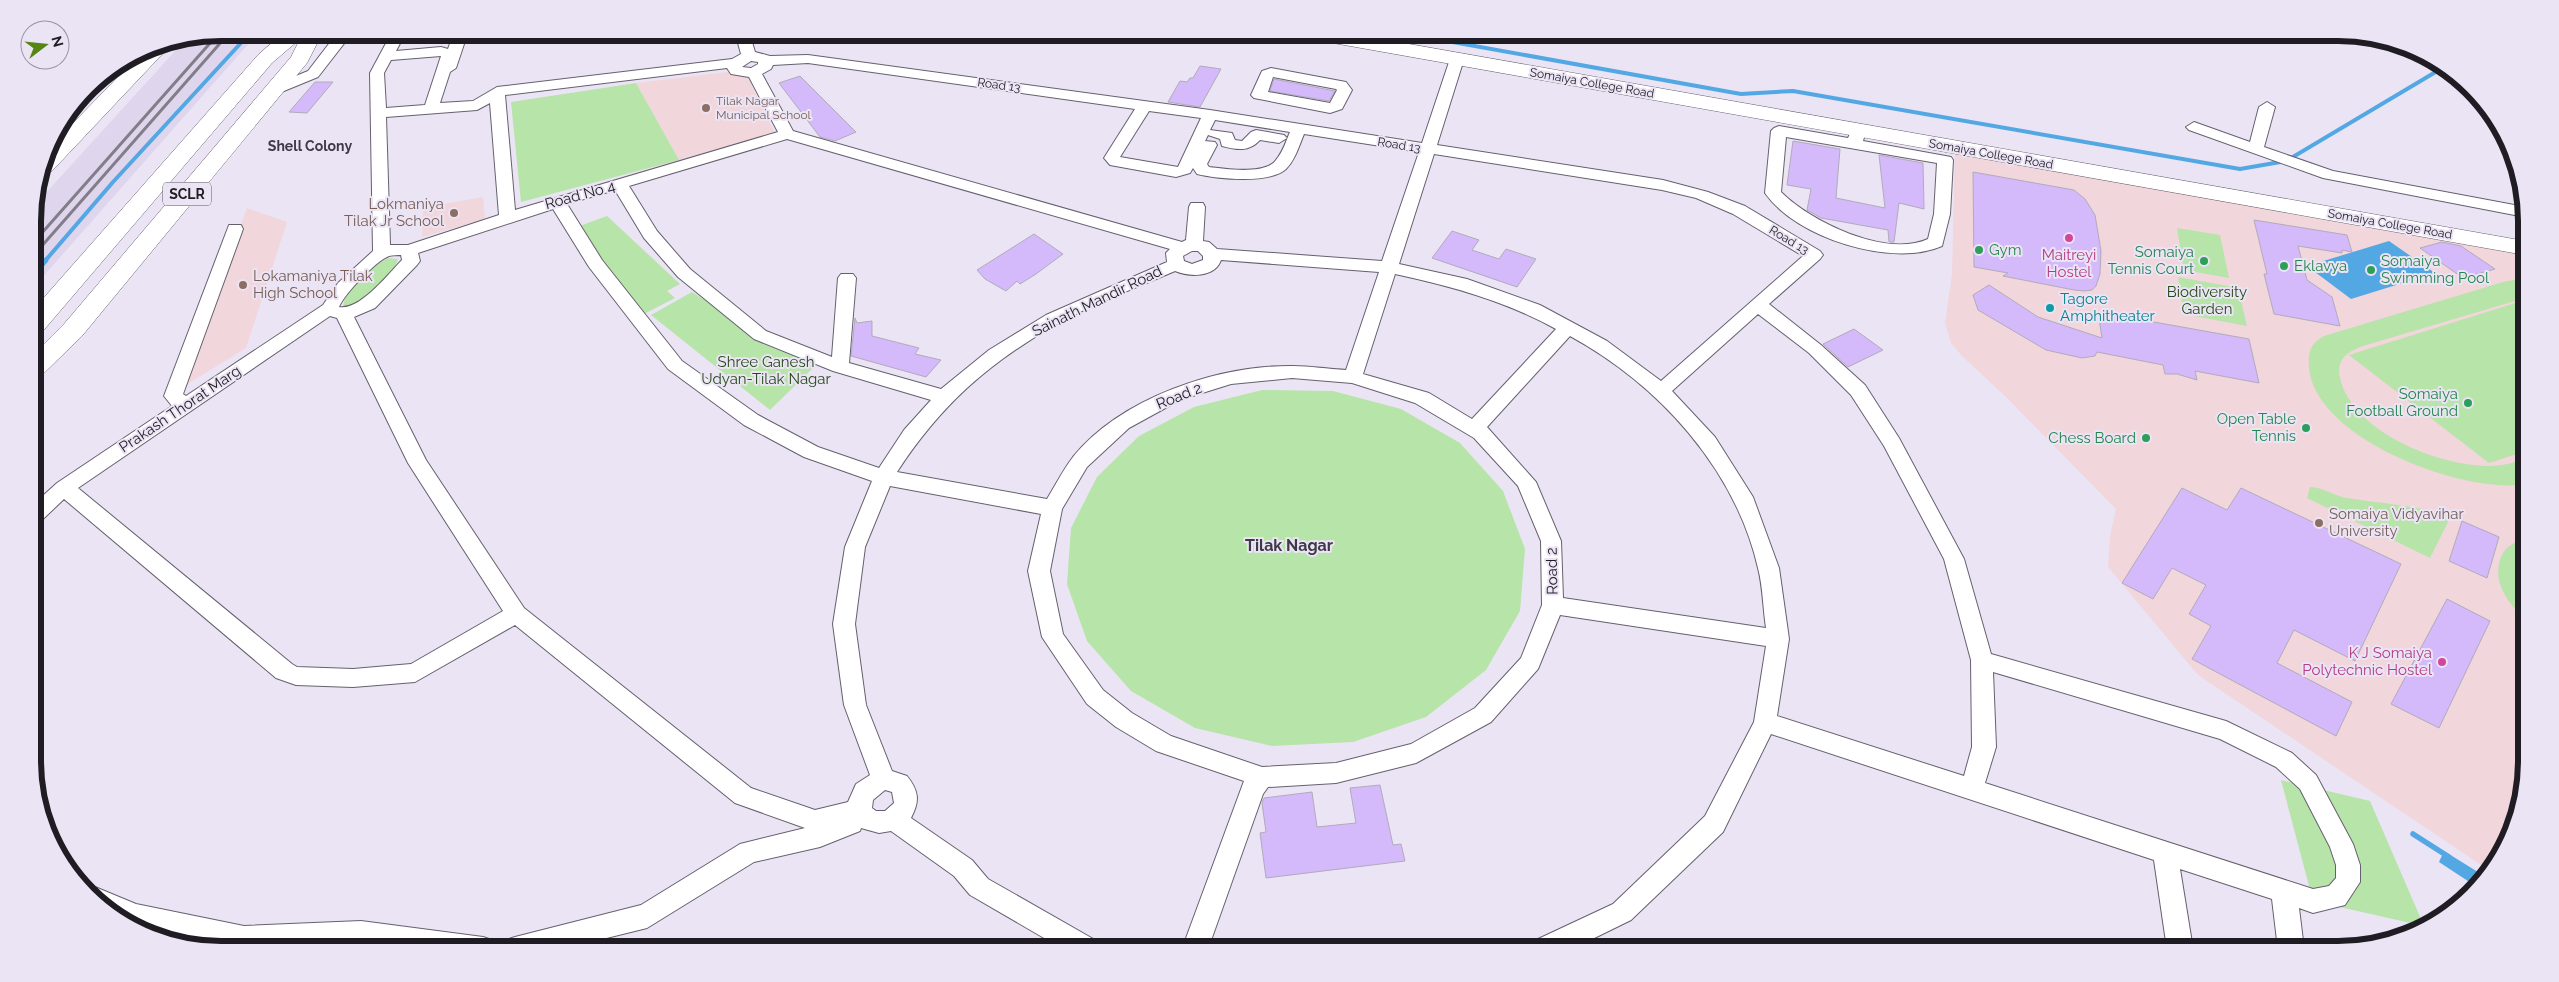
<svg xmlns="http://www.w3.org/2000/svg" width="2559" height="982" font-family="Raleway,sans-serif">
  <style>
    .built { fill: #dfd6ee }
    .education { fill: #f1d6db }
    .green { fill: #b7e4a8 }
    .water { fill: #53a8e4 }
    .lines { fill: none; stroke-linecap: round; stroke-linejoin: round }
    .stream-far2 { stroke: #53a8e4; stroke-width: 4 }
    .stream-far1 { stroke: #53a8e4; stroke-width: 5 }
    .stream { stroke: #53a8e4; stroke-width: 5.5 }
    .building { fill: #d4b9fb; stroke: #b1abba }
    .street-casing { stroke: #66606e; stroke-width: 2 }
    .secondary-casing { stroke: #66606e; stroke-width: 1 }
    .highway-casing { stroke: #66606e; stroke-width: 1 }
    .street { fill: #fff; fill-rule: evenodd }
    .secondary { fill: #fff; fill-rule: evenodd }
    .highway { fill: #fff; fill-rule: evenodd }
    .rail { stroke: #827e89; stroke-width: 3 }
    .education-dot { fill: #8d6e63; stroke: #ebe4f5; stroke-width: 2 }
    .hotel-dot { fill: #d1479c; stroke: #ebe4f5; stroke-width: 2 }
    .leisure-dot { fill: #2e9e5b; stroke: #ebe4f5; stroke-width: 2 }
    .culture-dot { fill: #0f9aa8; stroke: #ebe4f5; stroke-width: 2 }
    .labels { text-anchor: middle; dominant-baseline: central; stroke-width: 4; stroke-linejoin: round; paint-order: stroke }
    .far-street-label { font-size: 12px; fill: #1f1d23; stroke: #ebe4f5 }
    .far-education-label { font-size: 12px; fill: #785e54; stroke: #ebe4f5; text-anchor: start }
    .far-neighbourhood-label { font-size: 14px; font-weight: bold; fill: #3e3946; stroke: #ebe4f5 }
    .shield { fill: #ebe4f5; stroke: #5c5962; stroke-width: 1 }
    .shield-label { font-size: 14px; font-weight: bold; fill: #1f1d23 }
    .street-label { font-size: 15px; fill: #1f1d23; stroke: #ebe4f5 }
    .education-label { font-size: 15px; fill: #785e54; stroke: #ebe4f5; text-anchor: start }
    .leisure-label { font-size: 15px; fill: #27864d; stroke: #ebe4f5; text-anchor: end }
    .hotel-label { font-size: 15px; fill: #b23c85; stroke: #ebe4f5 }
    .park-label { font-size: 15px; fill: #254a17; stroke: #ebe4f5 }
    .culture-label { font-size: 15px; fill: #0d838f; stroke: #ebe4f5; text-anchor: start }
    .neighbourhood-label { font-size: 16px; font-weight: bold; fill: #3e3946; stroke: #ebe4f5 }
    .rim { fill: none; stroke: #1f1d23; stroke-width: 6 }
  </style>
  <rect width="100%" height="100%" fill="#ebe4f5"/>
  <!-- built -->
  <polygon class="built" points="221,33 258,33 33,288 33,207 185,40"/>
  <!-- education -->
  <g class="education">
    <polygon points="744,70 775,133 679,160 636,83"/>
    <polygon points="1955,148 2525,250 2526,761 2516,822 2490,871 2198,675 2108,567 2110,536 2116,509 2006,397 1962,356 1951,343 1945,323 1952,274"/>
    <polygon points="483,197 485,219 422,237 423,208"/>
    <polygon points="247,208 287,222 246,348 181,388"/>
  </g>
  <!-- green -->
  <g class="green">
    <polygon points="636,83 679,160 521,202 511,102"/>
    <polygon points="607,216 680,284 667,291 675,298 640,316 574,228"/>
    <polygon points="2177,228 2220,235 2229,278 2184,270"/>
    <path d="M388,258L398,259C395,271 374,296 363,303C356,308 350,307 343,306C346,288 373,266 388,258Z"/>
    <polygon points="2178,277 2238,288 2247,326 2184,314"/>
    <path d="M2525,278V298L2363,346C2347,352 2336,359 2340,378C2352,432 2439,466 2489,466C2502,466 2514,463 2526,458V484C2465,495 2314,439 2309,367C2308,352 2310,344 2324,336L2503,282Z"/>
    <polygon points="692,292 814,367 770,410 651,315"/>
    <polygon points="2525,300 2526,451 2489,463 2349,355"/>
    <polygon points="1262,390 1333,391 1401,409 1460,443 1503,491 1525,549 1520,611 1486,670 1426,717 1353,742 1272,746 1195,728 1131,691 1087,641 1067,584 1071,528 1097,477 1139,436 1194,407"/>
    <path d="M2310,487C2323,487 2334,496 2347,498C2382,504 2416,505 2451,516L2430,558L2307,498Z"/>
    <path d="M2526,539V622C2508,602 2489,580 2503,553C2507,546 2518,540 2526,539Z"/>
    <polygon points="2281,780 2370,801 2424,926 2313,901"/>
  </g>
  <!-- water -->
  <g class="water">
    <polygon points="2389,241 2435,273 2351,299 2307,266"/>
    <polygon points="2444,851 2486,877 2477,887 2439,862"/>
  </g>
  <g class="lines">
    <!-- stream-far2 -->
    <g class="stream-far2">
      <polyline points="1397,32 1741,94 1793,91 2240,169 2286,161 2444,67"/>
      <polyline points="45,261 113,182 251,32"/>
    </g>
    <!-- stream-far1 -->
    <polyline class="stream-far1" points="33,275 46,260"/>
    <!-- stream -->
    <polyline class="stream" points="2413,834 2449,857"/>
  </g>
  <!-- building -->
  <g class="building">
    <polygon points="1200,66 1221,69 1200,107 1168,102 1180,81 1187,82 1190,78 1193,78"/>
    <polygon points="800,76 856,132 835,141 820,137 779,83"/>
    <polygon points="1274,79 1335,91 1329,101 1270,91"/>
    <polygon points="315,82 333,82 307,113 289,112"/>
    <polygon points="1793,141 1840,149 1836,198 1885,208 1879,155 1923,163 1924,209 1899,203 1894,242 1889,242 1888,230 1821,218 1807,210 1811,189 1787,185"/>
    <polygon points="1973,172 2074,190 2085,199 2095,215 2101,251 2100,274 2096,286 2092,290 2084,291 2074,290 2003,276 2008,273 1974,267"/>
    <polygon points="2254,220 2347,235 2352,252 2342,250 2342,253 2298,246 2307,280 2332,297 2340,326 2274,314 2264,274 2267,274"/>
    <polygon points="1452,231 1479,240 1472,250 1499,259 1506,249 1536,259 1517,287 1432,258"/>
    <polygon points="1034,234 1063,254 1036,274 1020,284 1017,281 1006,291 985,279 977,270"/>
    <polygon points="2442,242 2461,246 2495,269 2463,278 2420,248"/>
    <polygon points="1989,285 2038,317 2102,338 2098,312 2249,339 2259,383 2195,371 2197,380 2177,374 2165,374 2163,365 2097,352 2095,356 2082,358 2046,350 1978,310 1973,295"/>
    <polygon points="855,318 857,323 872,321 872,336 919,348 915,354 941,360 926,377 851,356"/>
    <polygon points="1854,329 1883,350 1848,367 1823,344"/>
    <polygon points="2182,488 2227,510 2241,488 2401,564 2355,661 2294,630 2277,663 2352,702 2336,736 2192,659 2211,626 2189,614 2206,585 2172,568 2153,599 2122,583"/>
    <polygon points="2462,521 2499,537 2487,578 2449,561"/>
    <polygon points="2447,599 2490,621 2439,728 2391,704"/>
    <polygon points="1380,785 1393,845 1401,844 1405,861 1266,878 1260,833 1266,832 1262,803 1264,798 1312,792 1317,827 1356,823 1350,788"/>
  </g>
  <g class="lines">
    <defs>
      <g id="street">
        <path d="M262,32H276L283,41L281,44C273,46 265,42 260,35Z"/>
        <polygon points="338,32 353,32 318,77 279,93 269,93 267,90 269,87 308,71"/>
        <path d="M392,32H406L396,51L441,47L448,49L454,32H468L456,68L450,72L440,103L473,101L497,87L732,59L741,54L735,32H749L755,52L770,56L808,55L1210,110L1422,143L1450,59L1452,56H1462L1464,59L1437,145L1663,180L1708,192L1745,206L1820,251L1823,255L1820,259L1769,304L1821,345L1865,385L1899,438L1964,559L1991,654L2226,721L2292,753L2316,775L2353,844L2360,865V882L2345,905L2313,913L2299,908L2304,949H2278L2272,899L2180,869L2193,949H2167L2154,860L1771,734L1723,832L1631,920L1572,949H1532L1536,940L1613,904L1705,816L1754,722L1766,646L1560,615L1538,669L1491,722L1416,763L1336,783L1268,787L1263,794L1208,949H1182L1244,781L1156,751L1116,727L1087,704L1042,637L1028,571L1041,514L890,486L865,547L855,624L866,705L892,771L907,776C919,791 920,801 911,818L972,860L988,879L1095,940L1099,949H1063L970,895L954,876L891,831L879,833L861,828L860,831L820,847L754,862L647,928L562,949H502L506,940L515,937L641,905L740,844L805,828L735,803L515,625L415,682L353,687L296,685L276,678L64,499L42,520L35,523V503L57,483L172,406L164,396L229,225H241L243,229L183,394L186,396L323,305L338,283L373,251L370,73ZM441,56L425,105L386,108L384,73L391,60ZM751,61L758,62V64L751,68L742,67ZM808,63L1135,109L1104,158L1110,165L1176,177L1190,173L1193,168L1197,174C1217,179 1270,184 1286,169C1295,160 1299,146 1304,134L1419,152L1382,261L1217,249L1209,242L1203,241L1205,207L1203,203H1191L1189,207L1186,240L1182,242L793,131L762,74L771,69L773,65ZM727,68L731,74L749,77L778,132L515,210L505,95ZM490,103L499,215L408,245H390L386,117L477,110ZM1149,111L1201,118L1178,167L1120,157ZM1215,120L1290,132C1286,141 1283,152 1276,160C1266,175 1225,169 1209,167L1207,164L1217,145L1215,142L1205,141L1208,135L1220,139L1222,146C1237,150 1249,152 1260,140L1279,143L1287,138L1284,135L1256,130L1251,132L1242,141L1235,140L1232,133L1210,130ZM787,139L1170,249L1166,253L1167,262L1046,315L989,350L941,389L849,363L856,278L853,274H841L838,278L832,357L766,331L690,269L657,231L629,186ZM1434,154L1662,190L1696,198L1733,214L1803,256L1661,381L1607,341L1540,305L1467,279L1399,264ZM615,190L644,238L678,277L754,339L833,371L931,400L904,430L879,468L818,447L758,415L682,361L602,260L567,204ZM553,209L589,267L668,369L744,425L804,457L872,481L845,547L833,624L844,705L870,775L856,784L848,802L815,810L751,788L524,608L426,460L354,317L375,308L417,265L420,261L418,253ZM1192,251H1198L1203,256V260L1192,264L1184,261L1183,256ZM401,255L402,260C389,273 360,311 339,307C345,293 376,261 389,256C393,255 398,255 401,255ZM1221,260L1379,272L1346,370C1328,369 1310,366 1293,366C1218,365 1121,398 1073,457C1063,470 1055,486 1047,499L897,472C940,406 988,363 1057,324C1094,303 1136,288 1175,271C1189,277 1215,278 1221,260ZM1395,274C1451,286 1505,301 1556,329L1472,419L1429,393L1363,374ZM1758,314L1809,353L1851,395L1884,446L1944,559L1971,660L1972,747L1964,776L1777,716L1789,639L1779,568L1753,497L1715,437L1672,391ZM330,316L337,318L408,463L503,611L411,664L353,669L297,667L292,664L78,488ZM1570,336C1658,384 1735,468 1758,568C1763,587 1763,609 1766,628L1563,598L1561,541L1536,482L1487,427ZM1292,378L1352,383L1415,403L1474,438L1518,486L1541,541L1542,605L1521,658L1475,708L1411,744L1336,763L1262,767L1171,736L1132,713L1103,690L1063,634L1050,571L1062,509L1087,467L1129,428L1180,400L1231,384ZM1993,672L2220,739L2276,767L2300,789L2330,847L2336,865V878L2329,886L2313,889L1985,783L1996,747ZM885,790L892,792L894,803L885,811H876L872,808L873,800Z"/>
        <path d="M1271,68L1346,82L1352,90L1342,109L1330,113L1254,98L1251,95L1262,71ZM1273,77L1336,89L1337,90L1330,103L1268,92Z"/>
        <polygon points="2267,102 2275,107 2264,147 2333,171 2525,207 2525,217 2323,178 2189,130 2186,127 2194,122 2250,142 2259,107"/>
        <path d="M1858,125L1866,130L1863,141L1951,157L1953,160L1950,214L1942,246C1892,268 1796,238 1765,193L1771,131L1774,128L1779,126L1848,138L1853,127ZM1786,137L1937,163L1934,214L1928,239C1886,258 1811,222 1781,192Z"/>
        <polygon points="95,887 136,904 244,926 361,921 483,937 492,940 496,949 394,949 361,945 241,949 139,929 116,918 86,891"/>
      </g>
      <g id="secondary">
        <polygon points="1296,32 1341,32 2525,241 2525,255 1305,38 1298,36"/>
        <polygon points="170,43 168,48 52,171 43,172 49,148 144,50"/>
      </g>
      <polygon id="highway" points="284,32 323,32 307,63 82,336 43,374 34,377 34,354 64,324 291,57 300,39 272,63 43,331 34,333 33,310 258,55"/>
    </defs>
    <!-- street casing -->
    <use href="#street" class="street-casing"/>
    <!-- secondary casing -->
    <use href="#secondary" class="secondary-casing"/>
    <!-- highway casing -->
    <use href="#highway" class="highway-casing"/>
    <!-- street -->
    <use href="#street" class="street"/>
    <!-- secondary -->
    <use href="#secondary" class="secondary"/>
    <!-- highway -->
    <use href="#highway" class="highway"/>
    <!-- rail -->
    <g class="rail">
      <polyline points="33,243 219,33"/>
      <polyline points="33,256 230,32"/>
    </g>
  </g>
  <!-- markers -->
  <g class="education-dot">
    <circle cx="706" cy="108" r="5"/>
    <circle cx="454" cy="213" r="5"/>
    <circle cx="243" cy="285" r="5"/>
    <circle cx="2319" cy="523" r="5"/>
  </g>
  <g class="hotel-dot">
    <circle cx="2069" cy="238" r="5"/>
    <circle cx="2442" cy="662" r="5"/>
  </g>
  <g class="leisure-dot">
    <circle cx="1979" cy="250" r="5"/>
    <circle cx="2204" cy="261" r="5"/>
    <circle cx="2284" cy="266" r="5"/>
    <circle cx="2371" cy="270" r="5"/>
    <circle cx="2468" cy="403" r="5"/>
    <circle cx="2306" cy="428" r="5"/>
    <circle cx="2146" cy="438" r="5"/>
  </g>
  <circle class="culture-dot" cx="2050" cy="308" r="5"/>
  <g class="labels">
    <!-- far-street labels -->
    <g class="far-street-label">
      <text transform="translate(1592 83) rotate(10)">Somaiya College Road</text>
      <text transform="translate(999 85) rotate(8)">Road 13</text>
      <text transform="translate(1399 145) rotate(9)">Road 13</text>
      <text transform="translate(1991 154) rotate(10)">Somaiya College Road</text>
      <text transform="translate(2390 224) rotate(10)">Somaiya College Road</text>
      <text transform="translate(1789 240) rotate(31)">Road 13</text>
    </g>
    <!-- far-education labels -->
    <g class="far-education-label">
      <text x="716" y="101">Tilak Nagar<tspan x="716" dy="14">Municipal School</tspan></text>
    </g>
    <!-- far-neighbourhood labels -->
    <g class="far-neighbourhood-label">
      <text x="310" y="146">Shell Colony</text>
    </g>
    <!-- shield labels -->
    <rect class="shield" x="163" y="182.5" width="48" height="23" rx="4"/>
    <g class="shield-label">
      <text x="187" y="194">SCLR</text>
    </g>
    <!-- street labels -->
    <g class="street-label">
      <text transform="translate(580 195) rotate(-15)">Road No 4</text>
      <text transform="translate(1097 301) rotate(-26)">Sainath Mandir Road</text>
      <text transform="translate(1179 396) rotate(-22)">Road 2</text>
      <text transform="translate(180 409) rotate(-34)">Prakash Thorat Marg</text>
      <text transform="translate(1552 571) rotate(-91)">Road 2</text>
    </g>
    <!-- education labels -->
    <g class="education-label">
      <text x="444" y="204" text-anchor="end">Lokmaniya<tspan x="444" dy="17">Tilak Jr School</tspan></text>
      <text x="253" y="276">Lokamaniya Tilak<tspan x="253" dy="17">High School</tspan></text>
      <text x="2329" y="514">Somaiya Vidyavihar<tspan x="2329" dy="17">University</tspan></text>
    </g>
    <!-- leisure labels -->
    <g class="leisure-label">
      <text x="1989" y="250" text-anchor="start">Gym</text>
      <text x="2194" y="252">Somaiya<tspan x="2194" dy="17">Tennis Court</tspan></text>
      <text x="2381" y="261" text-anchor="start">Somaiya<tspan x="2381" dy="17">Swimming Pool</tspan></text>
      <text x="2294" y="266" text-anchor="start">Eklavya</text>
      <text x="2458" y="394">Somaiya<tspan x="2458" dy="17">Football Ground</tspan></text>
      <text x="2296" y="419">Open Table<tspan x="2296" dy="17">Tennis</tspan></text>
      <text x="2136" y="438">Chess Board</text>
    </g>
    <!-- hotel labels -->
    <g class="hotel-label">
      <text x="2069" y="255">Maitreyi<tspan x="2069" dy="17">Hostel</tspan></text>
      <text x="2432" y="653" text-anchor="end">K J Somaiya<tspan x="2432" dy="17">Polytechnic Hostel</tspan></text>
    </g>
    <!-- park labels -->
    <g class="park-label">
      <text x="2207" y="292">Biodiversity<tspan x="2207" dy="17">Garden</tspan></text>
      <text x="766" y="362">Shree Ganesh<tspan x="766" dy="17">Udyan-Tilak Nagar</tspan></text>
    </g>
    <!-- culture labels -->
    <g class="culture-label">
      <text x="2060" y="299">Tagore<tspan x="2060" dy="17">Amphitheater</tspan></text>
    </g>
    <!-- neighbourhood labels -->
    <g class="neighbourhood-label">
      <text x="1289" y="545">Tilak Nagar</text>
    </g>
  </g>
  <!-- crop -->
  <path d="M0 0H2559V982H0ZM221 41H2338A180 180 0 0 1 2518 221V761A180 180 0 0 1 2338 941H221A180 180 0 0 1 41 761V221A180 180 0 0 1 221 41Z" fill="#ebe4f5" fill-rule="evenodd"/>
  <path class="rim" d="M221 41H2338A180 180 0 0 1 2518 221V761A180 180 0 0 1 2338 941H221A180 180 0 0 1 41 761V221A180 180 0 0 1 221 41Z"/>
  <!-- north arrow -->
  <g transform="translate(45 45) rotate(74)"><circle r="24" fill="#ebe4f5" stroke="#9994a1"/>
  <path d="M0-4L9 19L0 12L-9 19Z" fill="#578514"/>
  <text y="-8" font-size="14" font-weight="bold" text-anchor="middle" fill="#1f1d23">N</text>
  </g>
</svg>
